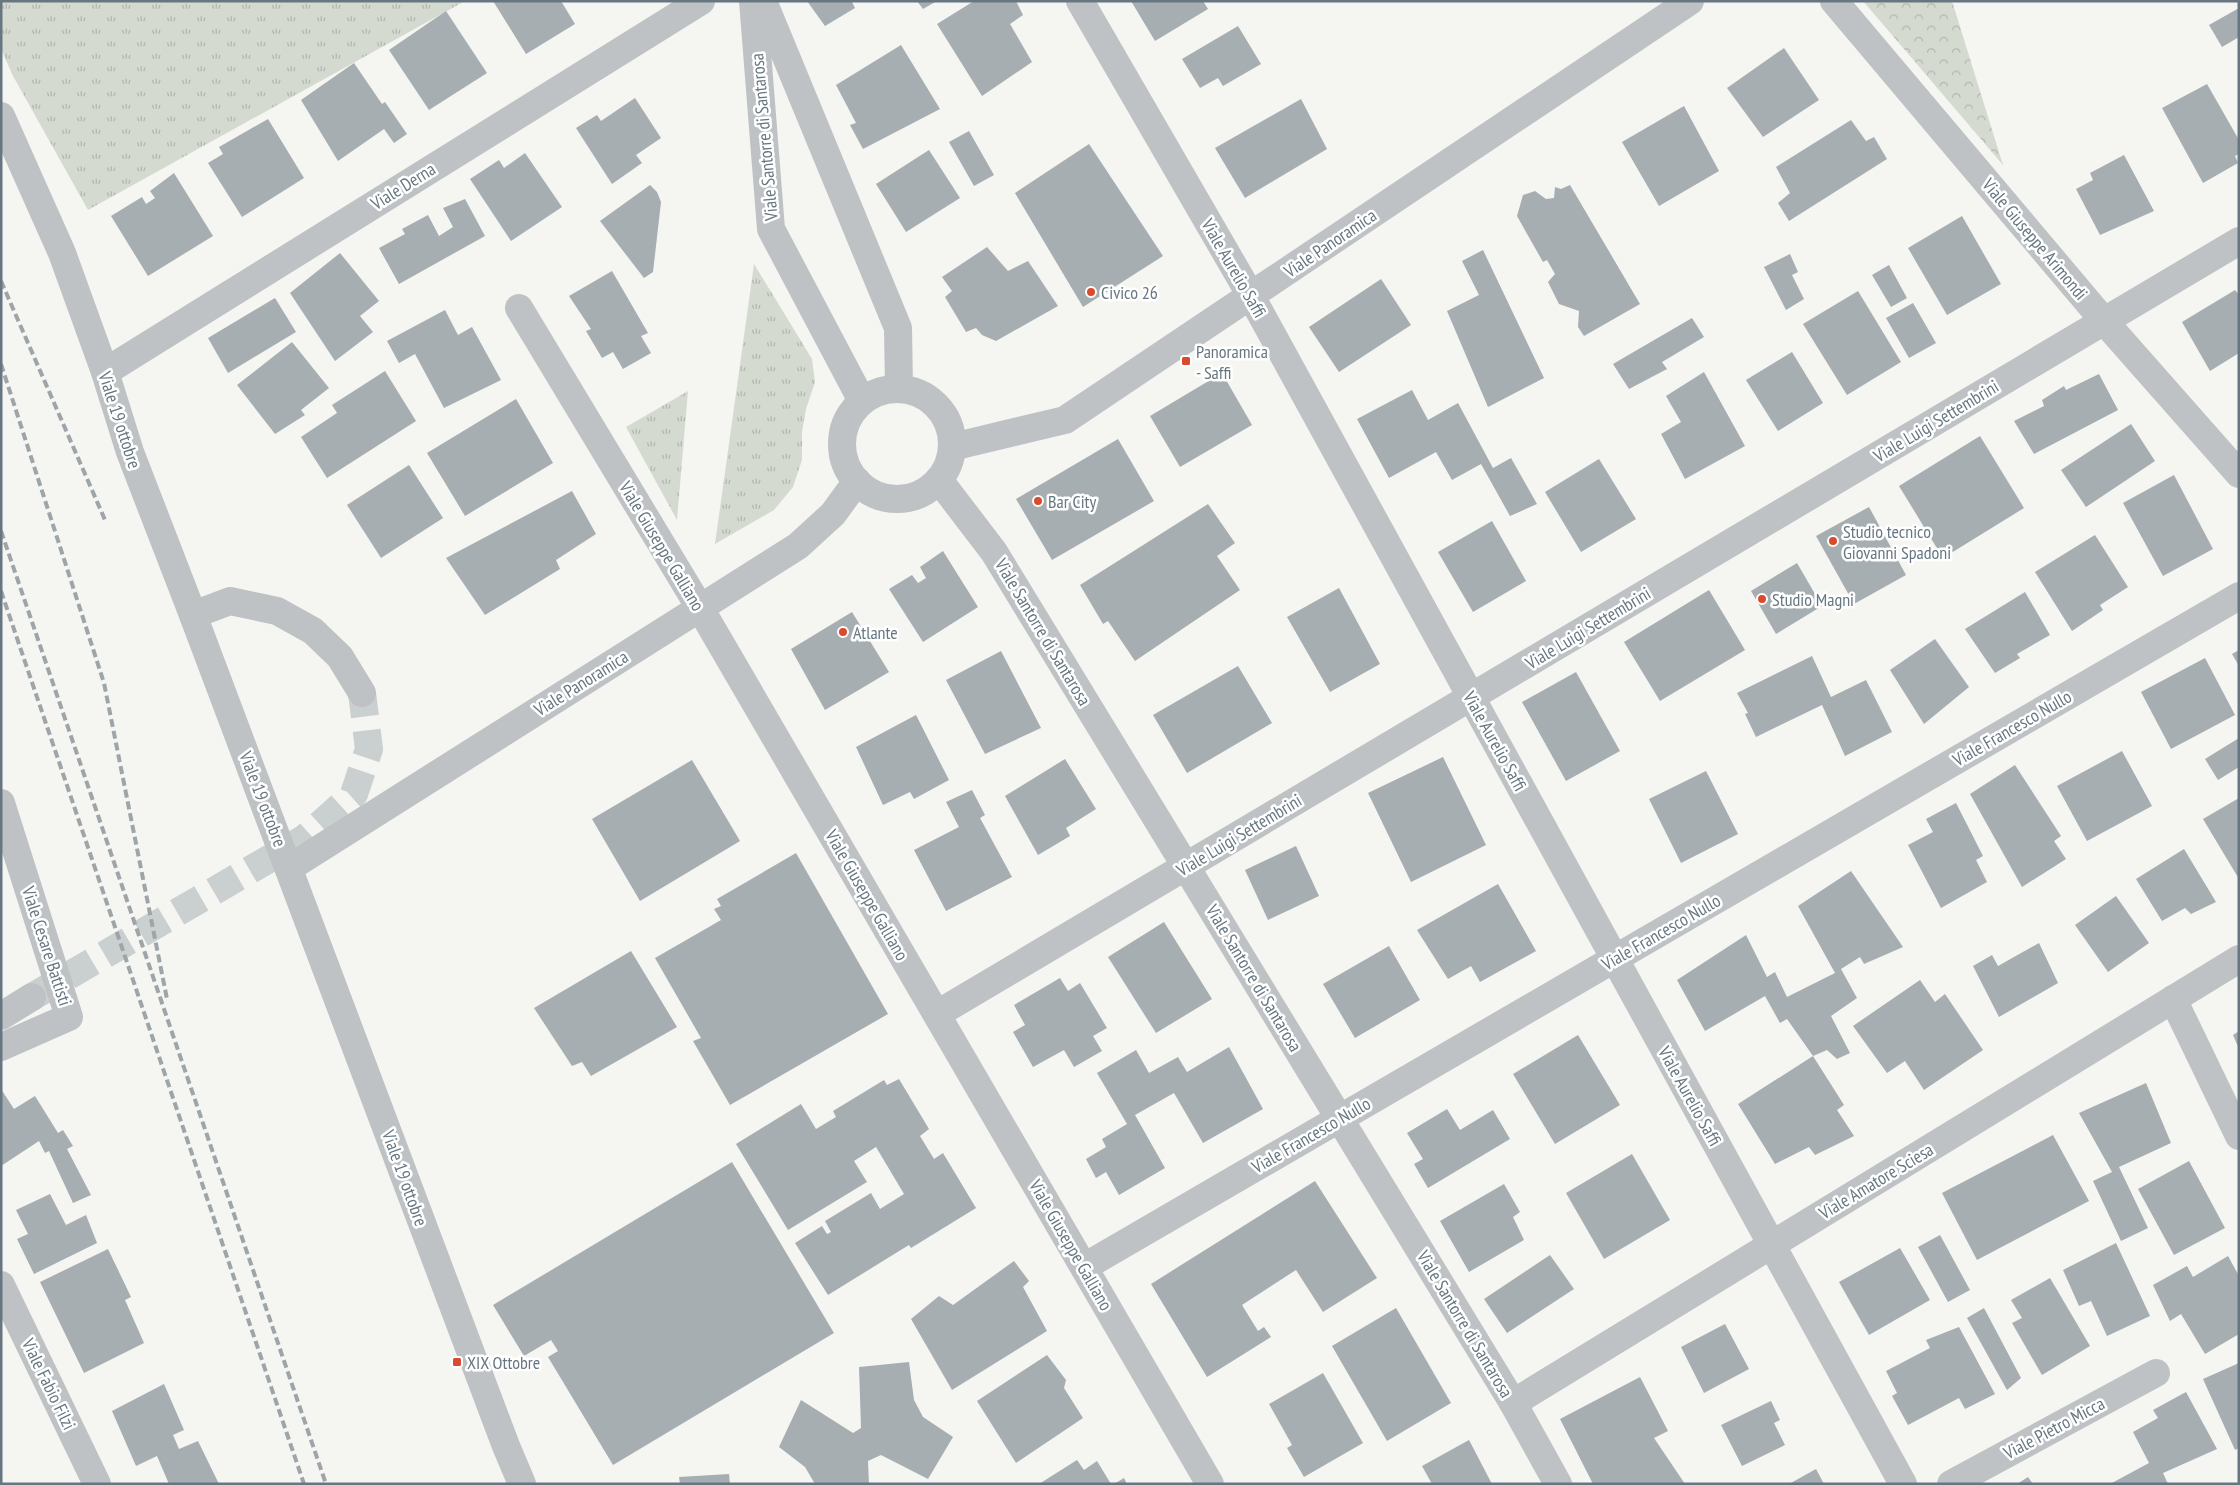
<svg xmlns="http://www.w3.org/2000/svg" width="2240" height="1485" font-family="'PT Sans Narrow',sans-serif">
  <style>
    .grass { fill: url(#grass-tufts) }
    .park { fill: url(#park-crowns) }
    .building { fill: #a6aeb2 }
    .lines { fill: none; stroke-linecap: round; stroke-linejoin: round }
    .tertiary-tunnel { stroke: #cacfd0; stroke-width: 28; stroke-dasharray: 28 14; stroke-linecap: butt }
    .minor { stroke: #bec2c5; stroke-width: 28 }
    .tertiary { stroke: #bec2c5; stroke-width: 28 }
    .rail { stroke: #9ea5a9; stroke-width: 4; stroke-dasharray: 8 4; stroke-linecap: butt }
    .poi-dot { fill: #d94a2e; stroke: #fff; stroke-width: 2 }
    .labels { text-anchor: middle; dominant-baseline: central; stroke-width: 5; stroke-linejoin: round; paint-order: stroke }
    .street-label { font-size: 18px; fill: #667781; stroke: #fff }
    .poi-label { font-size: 18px; fill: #667781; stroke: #fff; text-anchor: start }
  </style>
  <defs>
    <pattern id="grass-tufts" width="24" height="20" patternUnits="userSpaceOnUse" patternTransform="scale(1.25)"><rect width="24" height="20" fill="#d5dad1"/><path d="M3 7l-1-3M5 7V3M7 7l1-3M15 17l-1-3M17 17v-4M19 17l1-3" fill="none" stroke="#b1b6af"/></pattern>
    <pattern id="park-crowns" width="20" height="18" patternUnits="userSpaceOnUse" patternTransform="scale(1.25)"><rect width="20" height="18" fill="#d5dad1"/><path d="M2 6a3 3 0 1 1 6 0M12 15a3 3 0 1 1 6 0" fill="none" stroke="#b1b6af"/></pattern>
  </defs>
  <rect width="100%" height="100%" fill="#f5f5f2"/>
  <!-- grass -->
  <g class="grass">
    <polygon points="1,1 465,1 88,210 13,76 1,49"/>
    <polygon points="754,264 812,359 815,382 806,409 802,432 802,460 793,487 774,510 715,544"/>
    <polygon points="688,391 677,520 626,427"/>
  </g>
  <!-- park -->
  <polygon class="park" points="1863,1 1952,1 2003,165"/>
  <!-- building -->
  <g class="building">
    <polygon points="493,1 561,1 575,24 526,54"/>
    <polygon points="807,1 854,1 852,2 855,8 825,26"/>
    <polygon points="917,1 937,1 923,9"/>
    <polygon points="974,1 1016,1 1023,15 1010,24 1032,62 982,96 937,24"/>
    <polygon points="1131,1 1203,1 1208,9 1155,41"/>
    <polygon points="2239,8 2239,37 2222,47 2209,25"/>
    <polygon points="446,11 487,73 429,110 389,50"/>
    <polygon points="1238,26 1261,64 1223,86 1218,78 1200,88 1182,59"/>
    <polygon points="901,45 940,109 863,149 850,125 856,123 836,85"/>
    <polygon points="1784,48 1819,100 1763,137 1727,88"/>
    <polygon points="354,63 382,104 385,102 407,134 394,143 384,129 338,161 301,100"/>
    <polygon points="2207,84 2239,140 2239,154 2235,156 2238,163 2203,183 2162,108"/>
    <polygon points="635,98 661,138 636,155 642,163 612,184 576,128 597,115 601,121"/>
    <polygon points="1301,99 1327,149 1245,198 1215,148"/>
    <polygon points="1684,106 1719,171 1659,206 1622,142"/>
    <polygon points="268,119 304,178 242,217 208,163 223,154 219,147"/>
    <polygon points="1851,120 1866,141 1874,137 1887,159 1789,221 1778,203 1790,193 1776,167"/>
    <polygon points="969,131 994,175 974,186 949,142"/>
    <polygon points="1089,144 1163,256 1083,307 1015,193"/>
    <polygon points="929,150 960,198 906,232 876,184"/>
    <polygon points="525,153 562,207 511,241 470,179 499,160 504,168"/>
    <polygon points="2124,155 2154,211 2100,235 2076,189 2093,180 2090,173"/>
    <polygon points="174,173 213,236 148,276 111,216 142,197 146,204 155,198 150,191"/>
    <polygon points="650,185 657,192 661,202 653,272 644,278 600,221"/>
    <polygon points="1570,185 1640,304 1584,336 1578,327 1579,311 1559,304 1548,282 1555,274 1547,260 1543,262 1517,216 1523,195 1535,191 1546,199 1554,198 1555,187 1561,189"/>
    <polygon points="465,199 485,236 399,284 379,248 405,234 402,229 428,215 439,236 453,227 443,208"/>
    <polygon points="1962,216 2001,284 1947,315 1908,248"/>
    <polygon points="987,247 1008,271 1028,261 1058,306 996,341 982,335 976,328 966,332 945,297 952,291 942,277"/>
    <polygon points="1483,250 1544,378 1488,407 1447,311 1479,295 1462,261"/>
    <polygon points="340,253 379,301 360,316 373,332 335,361 290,293"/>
    <polygon points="1790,254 1798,272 1792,275 1804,299 1786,310 1764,267"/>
    <polygon points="1889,265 1907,298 1891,307 1872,275"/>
    <polygon points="612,271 648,333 641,336 651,353 623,369 613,352 602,358 586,331 591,329 569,296"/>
    <polygon points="1381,279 1411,325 1339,372 1309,327"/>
    <polygon points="2235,290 2239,295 2239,353 2210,371 2182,322"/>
    <polygon points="1858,291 1901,362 1847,395 1803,324"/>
    <polygon points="275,298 296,332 228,373 208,338"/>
    <polygon points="1913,303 1936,343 1909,358 1886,318"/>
    <polygon points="445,310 458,335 472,327 501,380 444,408 415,354 399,363 387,341"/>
    <polygon points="1692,318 1704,337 1662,362 1667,369 1629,389 1613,364"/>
    <polygon points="292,342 329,388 301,410 305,415 275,434 237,385"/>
    <polygon points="1792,352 1823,403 1778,431 1746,380"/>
    <polygon points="385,371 416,421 327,478 301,437 337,413 332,405"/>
    <polygon points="1704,372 1745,446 1685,479 1661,434 1681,422 1666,396"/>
    <polygon points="1222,373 1252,425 1180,467 1150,416"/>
    <polygon points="2099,374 2118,410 2034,454 2014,421 2044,406 2042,400 2064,386 2066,390"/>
    <polygon points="1412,390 1428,420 1458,403 1493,468 1511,458 1537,504 1510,516 1481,464 1452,480 1436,452 1389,478 1357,419"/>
    <polygon points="516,399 553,463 465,516 427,453"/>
    <polygon points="2131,424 2155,461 2086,507 2061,470"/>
    <polygon points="1980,436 2024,508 1943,558 1899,486"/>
    <polygon points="1118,439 1154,501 1052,560 1016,499"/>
    <polygon points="1599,459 1636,519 1581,552 1545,492"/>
    <polygon points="409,465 443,518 381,558 347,505"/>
    <polygon points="2174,475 2213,549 2163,576 2123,503"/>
    <polygon points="572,491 596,534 556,560 560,569 485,615 446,558"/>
    <polygon points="1208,504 1235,543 1217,556 1240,590 1135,661 1108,621 1103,624 1080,585"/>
    <polygon points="1869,507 1906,575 1854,604 1816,536"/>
    <polygon points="1492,521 1526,581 1473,612 1438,552"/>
    <polygon points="2095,535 2128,587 2100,605 2103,610 2072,631 2035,572"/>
    <polygon points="943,551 978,607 923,642 889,589 912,575 918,583 926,578 920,567"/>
    <polygon points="1797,563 1822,606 1776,634 1751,591"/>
    <polygon points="1339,588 1380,664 1330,692 1287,617"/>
    <polygon points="1709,590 1745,650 1660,701 1624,642"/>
    <polygon points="2025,592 2050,635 2017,654 2020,658 1995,673 1965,629"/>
    <polygon points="852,612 889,672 825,710 791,649"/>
    <polygon points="1935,639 1969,687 1924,724 1890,670"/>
    <polygon points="2239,650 2239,666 2232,654"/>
    <polygon points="1001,651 1041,728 985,754 946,680"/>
    <polygon points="1812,656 1831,697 1866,680 1892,732 1845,756 1822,705 1756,737 1745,714 1748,713 1737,693"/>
    <polygon points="2205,658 2235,715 2171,749 2141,692"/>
    <polygon points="1238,666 1272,723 1187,773 1153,715"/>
    <polygon points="1576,672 1620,751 1566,781 1522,702"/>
    <polygon points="916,715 949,780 914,799 910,792 883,805 856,747"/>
    <polygon points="2239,738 2239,767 2218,780 2205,759"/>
    <polygon points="2122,751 2152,806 2087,841 2057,786"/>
    <polygon points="1443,757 1486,845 1411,882 1368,793"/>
    <polygon points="1065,759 1096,809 1066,828 1070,836 1038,855 1005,796"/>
    <polygon points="692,760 740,841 640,901 592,819"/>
    <polygon points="2015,765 2061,836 2054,841 2066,859 2022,887 1970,794"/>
    <polygon points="1706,771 1738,834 1681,863 1649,799"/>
    <polygon points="972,790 985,815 980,818 1012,877 946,911 914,850 959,827 946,802"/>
    <polygon points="2239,798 2239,879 2203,819"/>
    <polygon points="1956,803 1983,856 1976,860 1987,882 1941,908 1908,845 1933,832 1926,819"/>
    <polygon points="1296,846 1319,896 1268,920 1245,870"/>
    <polygon points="2184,849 2216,902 2191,914 2185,908 2162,921 2136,879"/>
    <polygon points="796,853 888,1014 730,1105 693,1041 701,1038 655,958 721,920 714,909 721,906 717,899"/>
    <polygon points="1851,871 1903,947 1864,964 1860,957 1841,969 1857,998 1831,1016 1850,1053 1837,1059 1827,1050 1813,1056 1787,1019 1780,1023 1765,996 1705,1031 1677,980 1746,935 1767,977 1775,972 1787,997 1835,973 1798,906"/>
    <polygon points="1498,884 1536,951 1480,982 1471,966 1448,979 1417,930"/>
    <polygon points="2116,896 2149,943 2108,972 2075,925"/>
    <polygon points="1164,922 1212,999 1156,1033 1108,957"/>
    <polygon points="2039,943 2058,983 1999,1017 1973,966 1992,955 1998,966"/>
    <polygon points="1389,946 1420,1000 1355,1038 1323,984"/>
    <polygon points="631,951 677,1027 591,1076 582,1062 572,1066 534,1008"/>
    <polygon points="1060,978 1068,991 1080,983 1107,1028 1093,1036 1102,1051 1074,1067 1064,1050 1033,1067 1013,1032 1025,1025 1014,1005"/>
    <polygon points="1920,980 1935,1002 1945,994 1983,1050 1924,1090 1905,1061 1887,1073 1853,1026"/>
    <polygon points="2239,1031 2239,1049 2233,1035"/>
    <polygon points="1578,1035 1620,1105 1555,1144 1513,1074"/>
    <polygon points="1229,1047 1263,1109 1203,1143 1174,1093 1135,1115 1165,1168 1119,1195 1106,1172 1096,1178 1086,1159 1106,1147 1102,1139 1127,1124 1097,1073 1136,1050 1149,1073 1178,1057 1187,1072"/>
    <polygon points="1813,1056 1844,1105 1837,1110 1854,1136 1815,1155 1809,1147 1775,1164 1738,1104"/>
    <polygon points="899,1079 929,1129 920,1136 934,1159 943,1153 976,1208 911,1248 909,1245 904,1248 828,1295 795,1243 822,1226 827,1234 831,1232 825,1221 871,1193 880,1209 904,1194 876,1147 854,1161 867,1182 788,1230 736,1144 801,1104 816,1129 836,1117 833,1111 884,1080 887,1085"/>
    <polygon points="2146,1083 2171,1143 2119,1167 2148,1228 2121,1241 2093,1181 2112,1172 2079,1113"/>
    <polygon points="1,1089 14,1109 35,1096 58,1133 63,1130 73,1146 67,1149 91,1195 73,1203 49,1151 45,1153 39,1141 1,1166"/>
    <polygon points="1447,1109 1460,1130 1493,1110 1510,1139 1428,1188 1414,1164 1423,1159 1407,1133"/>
    <polygon points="2053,1135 2089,1201 1977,1260 1942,1193"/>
    <polygon points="1632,1154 1670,1220 1604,1259 1566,1193"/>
    <polygon points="2189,1161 2225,1228 2174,1255 2138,1189"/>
    <polygon points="732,1162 834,1333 613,1465 548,1357 558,1351 551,1340 524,1356 493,1305"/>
    <polygon points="1315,1181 1377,1278 1323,1312 1296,1270 1242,1305 1258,1331 1264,1327 1271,1337 1207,1377 1151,1284"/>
    <polygon points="1504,1184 1520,1212 1513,1217 1524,1240 1469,1272 1440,1221"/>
    <polygon points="50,1194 66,1225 86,1215 97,1243 34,1274 17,1239 28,1234 16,1210"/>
    <polygon points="1940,1235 1970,1290 1948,1302 1918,1247"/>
    <polygon points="2116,1243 2150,1316 2107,1336 2091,1301 2079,1306 2063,1270"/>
    <polygon points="1900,1248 1930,1300 1869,1335 1839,1282"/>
    <polygon points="108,1249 131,1297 125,1300 144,1343 84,1373 40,1282"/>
    <polygon points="1550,1255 1574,1289 1507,1333 1484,1299"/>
    <polygon points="2228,1256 2239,1276 2239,1334 2205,1354 2181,1314 2170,1321 2153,1285 2187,1266 2193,1277"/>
    <polygon points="1014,1261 1029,1281 1023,1287 1047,1331 952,1390 911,1319 939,1296 953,1305"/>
    <polygon points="2050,1278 2090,1346 2042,1375 2012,1323 2022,1318 2011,1300"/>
    <polygon points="1396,1308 1451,1403 1387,1441 1332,1346"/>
    <polygon points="1984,1308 2021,1378 2007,1390 1967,1318"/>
    <polygon points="1725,1324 1749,1369 1704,1393 1681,1347"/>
    <polygon points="1959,1327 1995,1394 1965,1409 1959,1398 1908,1425 1892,1396 1897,1393 1886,1371 1930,1348 1926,1340"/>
    <polygon points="1047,1355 1066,1380 1064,1388 1083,1418 1016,1463 977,1401"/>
    <polygon points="909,1362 914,1400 923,1417 953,1437 928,1479 881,1455 868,1461 869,1484 815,1484 805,1467 779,1447 801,1400 853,1433 861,1428 859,1367"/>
    <polygon points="2239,1363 2239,1448 2235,1450 2203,1379"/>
    <polygon points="1323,1373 1363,1443 1304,1477 1287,1448 1292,1445 1269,1404"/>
    <polygon points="1640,1377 1668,1431 1654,1438 1685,1484 1593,1484 1560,1419"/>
    <polygon points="164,1384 184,1430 173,1435 179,1449 198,1441 219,1484 169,1484 157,1456 136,1466 112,1411"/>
    <polygon points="2186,1392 2217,1449 2163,1473 2168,1484 2110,1484 2149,1463 2133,1432 2158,1418 2153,1410"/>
    <polygon points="1771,1401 1780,1420 1774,1423 1785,1445 1742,1466 1721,1425"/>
    <polygon points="1469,1440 1492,1484 1432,1484 1422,1466"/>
    <polygon points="1077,1460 1084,1470 1097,1461 1111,1484 1039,1484"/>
    <polygon points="1816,1469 1824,1484 1789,1484"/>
    <polygon points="729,1474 730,1484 680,1484 679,1477"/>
    <polygon points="2028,1477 2033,1484 2017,1484"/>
    <polygon points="1124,1478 1127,1484 1114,1484"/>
  </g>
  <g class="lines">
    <!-- tertiary-tunnel -->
    <polyline class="tertiary-tunnel" points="32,997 305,838 354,794 369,749 362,693"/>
    <!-- minor -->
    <g class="minor">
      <polyline points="1080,1 1251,296 1903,1484"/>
      <polyline points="1834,1 2104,321 2239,474"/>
      <polyline points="1,116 62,253 105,372 130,452 193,615"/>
      <polyline points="519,308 700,608 1210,1484"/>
      <polyline points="105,372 701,1"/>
      <polyline points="952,447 1065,420 1690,1"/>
      <polyline points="939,480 994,552 1513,1403 1558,1484"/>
      <polyline points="1,803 69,1017 1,1047"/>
      <polyline points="2173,999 2239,1136"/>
      <polyline points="937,1014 2239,241"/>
      <polyline points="1084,1267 2239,596"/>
      <polyline points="1,1285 97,1484"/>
      <polyline points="1513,1403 2239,959"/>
      <polyline points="1951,1484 2156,1373"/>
    </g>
    <!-- tertiary -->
    <g class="tertiary">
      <polyline points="753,1 771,229 862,401"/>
      <polyline points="763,1 898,328 899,388"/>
      <circle cx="897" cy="444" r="55"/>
      <polyline points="362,693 340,657 313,631 277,611 230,601 193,615 506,1446 522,1484"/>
      <polyline points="289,868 798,546 833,514 857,481"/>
      <polyline points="1,1016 32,997"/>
    </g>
    <!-- rail -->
    <g class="rail">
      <polyline points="1,281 105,520"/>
      <polyline points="1,364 104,683 167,999"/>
      <polyline points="1,531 326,1484"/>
      <polyline points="1,591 304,1484"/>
    </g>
  </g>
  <!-- markers -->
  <g class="poi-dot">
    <circle cx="1091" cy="292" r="5"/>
    <rect x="1181" y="356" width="10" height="10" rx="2.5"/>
    <circle cx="1038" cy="501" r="5"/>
    <circle cx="1833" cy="541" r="5"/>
    <circle cx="1762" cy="599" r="5"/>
    <circle cx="843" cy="632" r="5"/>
    <rect x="452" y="1357" width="10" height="10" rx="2.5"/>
  </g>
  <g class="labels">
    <!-- street labels -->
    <g class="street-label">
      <text transform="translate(764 137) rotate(-95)">Viale Santorre di Santarosa</text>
      <text transform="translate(403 186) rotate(-32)">Viale Derna</text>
      <text transform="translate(2035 239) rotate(50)">Viale Giuseppe Arimondi</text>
      <text transform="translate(1330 243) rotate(-34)">Viale Panoramica</text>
      <text transform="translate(1234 268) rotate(60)">Viale Aurelio Saffi</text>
      <text transform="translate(120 420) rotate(72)">Viale 19 ottobre</text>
      <text transform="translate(1936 421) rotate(-31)">Viale Luigi Settembrini</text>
      <text transform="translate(662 546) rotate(59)">Viale Giuseppe Galliano</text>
      <text transform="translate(1588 628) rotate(-31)">Viale Luigi Settembrini</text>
      <text transform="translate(1043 632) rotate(59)">Viale Santorre di Santarosa</text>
      <text transform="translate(581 683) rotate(-32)">Viale Panoramica</text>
      <text transform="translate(2012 728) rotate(-30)">Viale Francesco Nullo</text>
      <text transform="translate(1495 741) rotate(61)">Viale Aurelio Saffi</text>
      <text transform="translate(263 799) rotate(69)">Viale 19 ottobre</text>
      <text transform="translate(1239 835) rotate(-31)">Viale Luigi Settembrini</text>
      <text transform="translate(867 895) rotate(60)">Viale Giuseppe Galliano</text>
      <text transform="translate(1661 932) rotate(-30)">Viale Francesco Nullo</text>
      <text transform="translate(47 946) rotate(72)">Viale Cesare Battisti</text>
      <text transform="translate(1254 978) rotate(59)">Viale Santorre di Santarosa</text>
      <text transform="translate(1690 1096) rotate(61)">Viale Aurelio Saffi</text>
      <text transform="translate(1311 1135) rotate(-30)">Viale Francesco Nullo</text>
      <text transform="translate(405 1178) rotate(70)">Viale 19 ottobre</text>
      <text transform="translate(1876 1181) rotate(-31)">Viale Amatore Sciesa</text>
      <text transform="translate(1071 1245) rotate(60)">Viale Giuseppe Galliano</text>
      <text transform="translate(1465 1324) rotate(59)">Viale Santorre di Santarosa</text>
      <text transform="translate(49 1384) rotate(64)">Viale Fabio Filzi</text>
      <text transform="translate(2054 1428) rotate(-28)">Viale Pietro Micca</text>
    </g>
    <!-- poi labels -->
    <g class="poi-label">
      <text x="1101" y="292">Civico 26</text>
      <text x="1196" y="351">Panoramica<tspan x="1196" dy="21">- Saffi</tspan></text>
      <text x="1048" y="501">Bar City</text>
      <text x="1843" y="531">Studio tecnico<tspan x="1843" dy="21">Giovanni Spadoni</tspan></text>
      <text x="1772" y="599">Studio Magni</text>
      <text x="853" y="632">Atlante</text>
      <text x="467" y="1362">XIX Ottobre</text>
    </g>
  </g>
  <!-- border -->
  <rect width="2240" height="1485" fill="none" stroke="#667781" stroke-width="5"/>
</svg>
